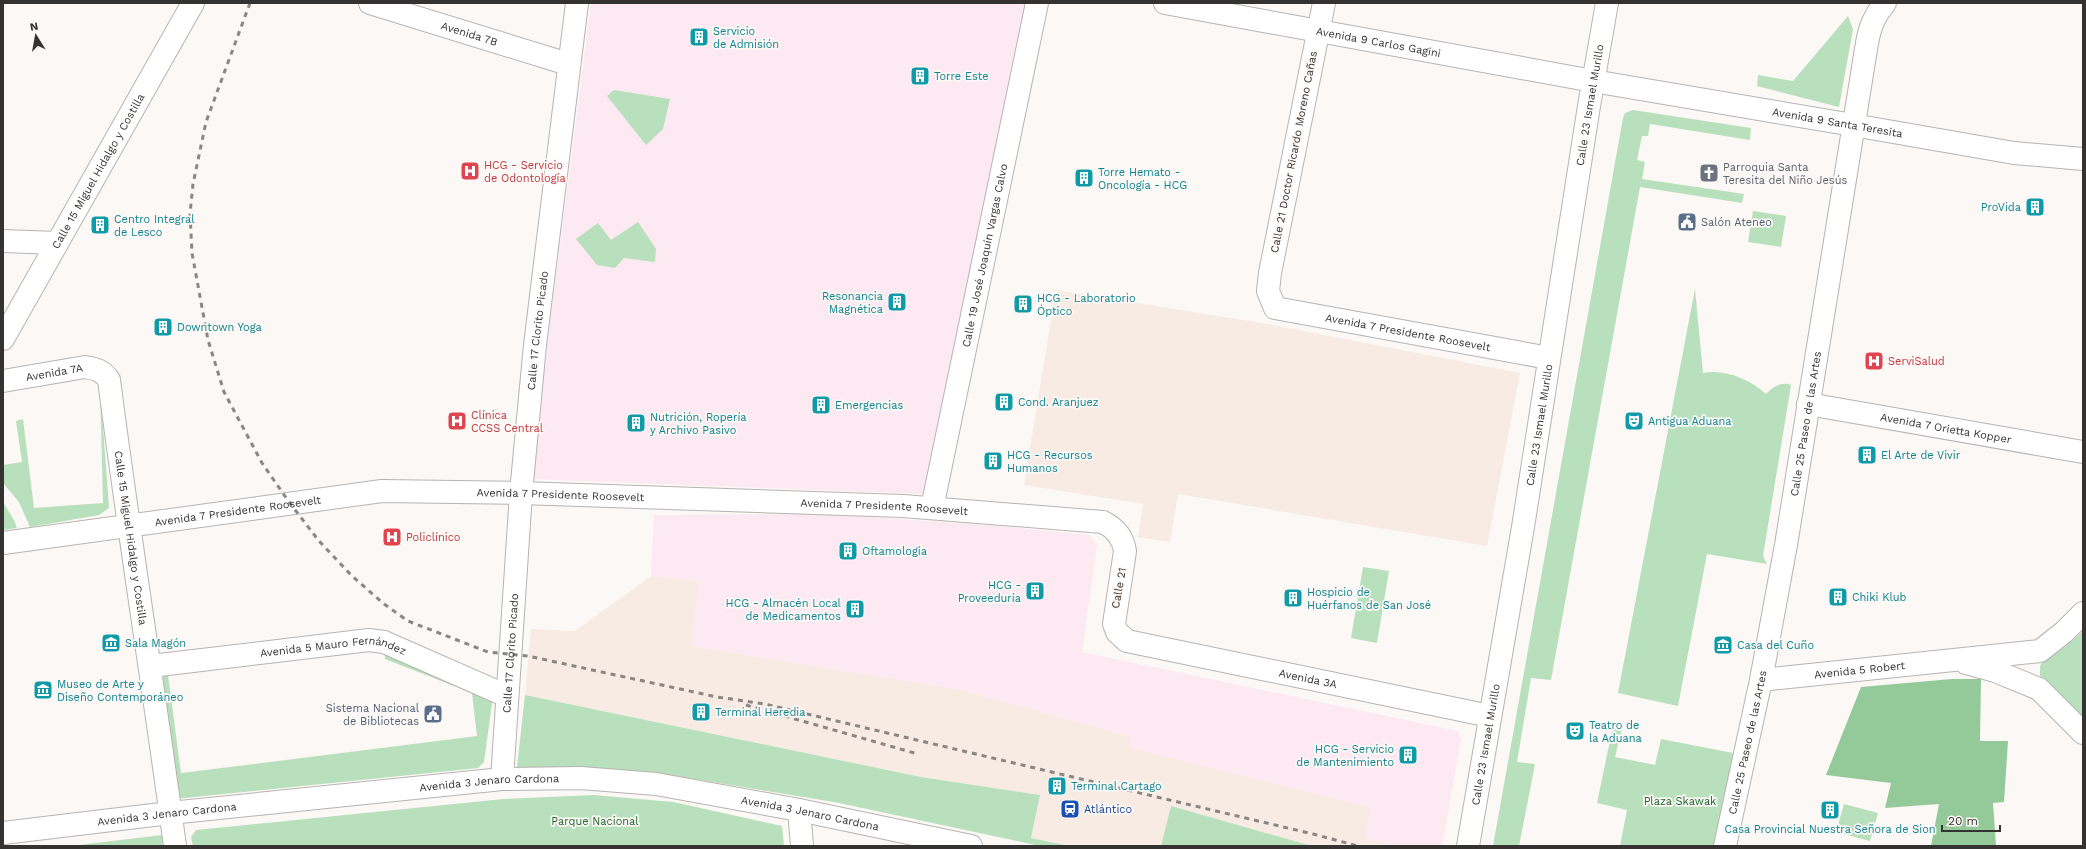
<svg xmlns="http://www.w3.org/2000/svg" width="2086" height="849" font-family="'Work Sans',sans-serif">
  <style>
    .built { fill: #f7ebe3 }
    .medical { fill: #fce9f1 }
    .green { fill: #b9e0bc }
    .forest { fill: #94ca99 }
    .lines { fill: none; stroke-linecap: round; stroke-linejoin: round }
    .minor-casing { stroke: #b7b3b0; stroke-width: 24 }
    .major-casing { stroke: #b7b3b0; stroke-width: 24 }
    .minor { stroke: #fff; stroke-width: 22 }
    .major { stroke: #fff; stroke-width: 22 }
    .rail { stroke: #898684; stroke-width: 3; stroke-dasharray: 5 5; stroke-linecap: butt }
    .labels { text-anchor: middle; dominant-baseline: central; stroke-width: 3.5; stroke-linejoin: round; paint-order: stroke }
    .culture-label { font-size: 11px; fill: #0d838f; stroke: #fcf8f5; text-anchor: start }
    .street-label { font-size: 11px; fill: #353332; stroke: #fcf8f5 }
    .health-label { font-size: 11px; fill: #be3a42; stroke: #fcf8f5; text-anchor: start }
    .worship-label { font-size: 11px; fill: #5b616d; stroke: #fcf8f5; text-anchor: start }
    .service-label { font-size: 11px; fill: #4e5e75; stroke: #fcf8f5; text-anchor: start }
    .park-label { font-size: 11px; fill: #1b672b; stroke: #fcf8f5 }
    .transit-label { font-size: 11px; fill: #164399; stroke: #fcf8f5; text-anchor: start }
  </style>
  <rect width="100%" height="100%" fill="#fcf8f5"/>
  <!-- built -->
  <g class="built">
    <polygon points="1056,290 1268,324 1520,373 1487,546 1178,494 1170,542 1138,537 1143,504 1024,485"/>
    <polygon points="651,576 699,581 692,646 963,690 1132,737 1130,748 1371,807 1366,838 1394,846 1312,846 1171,806 1161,846 1069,846 1031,838 1040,795 921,777 525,695 531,629 575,631"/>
  </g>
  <!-- medical -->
  <g class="medical">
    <polygon points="591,3 1027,3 924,494 530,479"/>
    <polygon points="823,514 988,525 1089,535 1097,545 1082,652 1458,731 1461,739 1442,846 1394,846 1365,838 1371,807 1129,748 1132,737 963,690 692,646 699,581 651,576 654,515"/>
  </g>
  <!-- green -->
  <g class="green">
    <polygon points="1848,16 1853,29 1839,107 1757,86 1758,75 1793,81"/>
    <polygon points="614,90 670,99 663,129 646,145 607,96"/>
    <polygon points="1633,110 1751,128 1750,140 1650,124 1648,136 1642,136 1637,160 1645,162 1642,179 1744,194 1742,203 1640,187 1551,680 1531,678 1517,762 1535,764 1519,846 1493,846 1623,118 1625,113"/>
    <polygon points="1753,211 1786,216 1781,247 1748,242"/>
    <polygon points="638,222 656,249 655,262 624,258 615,268 597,265 576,239 598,223 611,240"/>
    <path d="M1695,289L1703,373C1725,369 1749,379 1766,394C1772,387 1782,381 1791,385L1763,556L1767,564L1707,554L1678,706L1618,693Z"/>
    <polygon points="100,387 109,508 99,515 30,527 19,502 3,483 3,465 22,462 16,421 23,419 34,508 103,503"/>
    <polygon points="3,502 14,520 17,528 3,530"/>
    <polygon points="1363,567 1389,571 1377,643 1351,638"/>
    <polygon points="2083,631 2083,717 2053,689 2040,681 2040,666 2045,658 2065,647"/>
    <polygon points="384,646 493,696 484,762 478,768 175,799 160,673 168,675 181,773 477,736 472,693 385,659"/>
    <polygon points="525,695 921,777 1040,795 1031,838 1069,846 1040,846 834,802 664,774 517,767"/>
    <polygon points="1613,726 1622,728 1615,757 1655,765 1661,739 1733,753 1717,846 1620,846 1627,810 1597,803"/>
    <polygon points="594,795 673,802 782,826 784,846 193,846 191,837 196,830 503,799"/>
    <polygon points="1844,804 1878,813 1870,841 1836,832"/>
    <polygon points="1171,806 1312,846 1161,846"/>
    <polygon points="162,835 163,846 70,846"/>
  </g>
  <!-- forest -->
  <polygon class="forest" points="1952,679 1981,679 1980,741 2008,741 2004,802 1993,803 1996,846 1931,846 1939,804 1885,808 1891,783 1826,775 1861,687"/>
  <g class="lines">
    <defs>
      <g id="minor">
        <path id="s1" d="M370,3L568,64"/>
        <path id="s2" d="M1165,3L1593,81L1853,125L2014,153L2083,159"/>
        <path id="s3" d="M1324,3L1270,273L1268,291L1275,308L1549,358"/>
        <polyline points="3,241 57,243"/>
        <path id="s4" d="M3,339L193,3"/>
        <path id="s5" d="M3,381L85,367C96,369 102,370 109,380C129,535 154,690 175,846"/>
        <path id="s6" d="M1808,404L2083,452"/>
        <path id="s7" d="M932,508L1037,3"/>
        <path id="s8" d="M3,543L382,491L521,493L903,506L1103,522C1115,528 1123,537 1125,551L1114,624L1117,632L1127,641L1490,716"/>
        <polyline points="1966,663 1995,671 2039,689 2083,733"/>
        <path id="s9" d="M151,666L369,640L384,642L507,696"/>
        <path id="s10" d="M1761,680L2040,651L2064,632L2083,613"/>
        <path id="s11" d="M502,779L521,493L535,345L577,3"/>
        <polyline points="799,810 802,846"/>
        <path id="s12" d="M3,833L170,813L502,779L581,778L656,784L799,810L971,846"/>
        <path id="s13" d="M1725,846L1761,680L1786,545L1867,43C1870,27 1874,16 1885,3"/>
      </g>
      <g id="major">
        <path id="s14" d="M1468,846L1523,527L1589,106L1607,3"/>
      </g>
    </defs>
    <!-- minor casing -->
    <use href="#minor" class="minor-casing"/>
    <!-- major casing -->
    <use href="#major" class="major-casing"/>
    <!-- minor -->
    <use href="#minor" class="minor"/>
    <!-- major -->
    <use href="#major" class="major"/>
    <!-- rail -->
    <g class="rail">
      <polyline points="250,3 206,122 193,184 190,214 192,253 208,340 224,392 262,463 289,502 319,541 352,576 384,604 408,621 488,652 528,656 717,697 765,704 1313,834 1358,846"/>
      <polyline points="746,705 918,754"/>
    </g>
  </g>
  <!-- icons -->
  <defs>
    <symbol id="building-square" viewBox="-11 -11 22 22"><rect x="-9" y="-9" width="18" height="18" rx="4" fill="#0f9aa8" stroke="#fcf8f5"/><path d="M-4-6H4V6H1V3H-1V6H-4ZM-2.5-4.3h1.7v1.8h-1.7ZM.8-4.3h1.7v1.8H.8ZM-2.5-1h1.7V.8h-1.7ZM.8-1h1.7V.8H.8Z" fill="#fff"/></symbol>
    <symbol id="hospital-square" viewBox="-11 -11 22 22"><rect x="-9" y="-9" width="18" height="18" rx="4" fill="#e0444e" stroke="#fcf8f5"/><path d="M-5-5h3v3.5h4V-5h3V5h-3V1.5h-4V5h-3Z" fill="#fff"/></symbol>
    <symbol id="church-square" viewBox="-11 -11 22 22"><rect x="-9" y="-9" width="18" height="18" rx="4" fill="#6b7280" stroke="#fcf8f5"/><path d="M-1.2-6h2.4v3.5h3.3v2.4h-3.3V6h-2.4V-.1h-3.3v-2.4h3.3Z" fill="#fff"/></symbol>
    <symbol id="civic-square" viewBox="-11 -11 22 22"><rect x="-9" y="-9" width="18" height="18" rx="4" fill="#5c6f8a" stroke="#fcf8f5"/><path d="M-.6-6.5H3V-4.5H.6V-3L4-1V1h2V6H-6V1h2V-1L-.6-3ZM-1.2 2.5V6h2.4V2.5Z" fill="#fff"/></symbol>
    <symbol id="theatre-square" viewBox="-11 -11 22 22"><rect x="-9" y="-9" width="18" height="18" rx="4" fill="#0f9aa8" stroke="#fcf8f5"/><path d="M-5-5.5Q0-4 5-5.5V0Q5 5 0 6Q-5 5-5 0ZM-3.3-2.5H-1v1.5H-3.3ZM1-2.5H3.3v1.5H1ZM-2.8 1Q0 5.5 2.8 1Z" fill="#fff"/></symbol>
    <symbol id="museum-square" viewBox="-11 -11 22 22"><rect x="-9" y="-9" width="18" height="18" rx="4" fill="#0f9aa8" stroke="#fcf8f5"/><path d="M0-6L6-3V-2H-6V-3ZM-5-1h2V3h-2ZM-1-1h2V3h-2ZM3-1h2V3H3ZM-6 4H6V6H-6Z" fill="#fff"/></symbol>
    <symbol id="station-square" viewBox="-11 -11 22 22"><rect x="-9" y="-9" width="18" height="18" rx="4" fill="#1a4fb4" stroke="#fcf8f5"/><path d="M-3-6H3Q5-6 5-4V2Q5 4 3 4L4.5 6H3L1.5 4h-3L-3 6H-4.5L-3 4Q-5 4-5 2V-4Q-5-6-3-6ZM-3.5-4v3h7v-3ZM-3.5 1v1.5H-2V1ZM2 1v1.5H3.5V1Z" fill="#fff"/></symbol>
  </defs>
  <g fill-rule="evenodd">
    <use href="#building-square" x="688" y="26" width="22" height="22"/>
    <use href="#building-square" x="909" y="65" width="22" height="22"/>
    <use href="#hospital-square" x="459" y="160" width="22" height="22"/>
    <use href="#church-square" x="1698" y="162" width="22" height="22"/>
    <use href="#building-square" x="1073" y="167" width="22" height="22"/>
    <use href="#building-square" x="2024" y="196" width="22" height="22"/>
    <use href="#civic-square" x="1676" y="211" width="22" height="22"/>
    <use href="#building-square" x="89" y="214" width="22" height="22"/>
    <use href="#building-square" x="886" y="291" width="22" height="22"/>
    <use href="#building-square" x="1012" y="293" width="22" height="22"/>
    <use href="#building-square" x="152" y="316" width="22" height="22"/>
    <use href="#hospital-square" x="1863" y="350" width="22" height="22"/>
    <use href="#building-square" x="993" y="391" width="22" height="22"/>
    <use href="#building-square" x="810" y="394" width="22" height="22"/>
    <use href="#hospital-square" x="446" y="410" width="22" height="22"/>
    <use href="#theatre-square" x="1623" y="410" width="22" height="22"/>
    <use href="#building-square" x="625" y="412" width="22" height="22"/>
    <use href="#building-square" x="1856" y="444" width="22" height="22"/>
    <use href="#building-square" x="982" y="450" width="22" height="22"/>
    <use href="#hospital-square" x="381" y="526" width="22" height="22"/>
    <use href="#building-square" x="837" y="540" width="22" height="22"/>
    <use href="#building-square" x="1024" y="580" width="22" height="22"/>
    <use href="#building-square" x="1827" y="586" width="22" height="22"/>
    <use href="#building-square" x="1282" y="587" width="22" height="22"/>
    <use href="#building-square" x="844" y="598" width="22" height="22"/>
    <use href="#museum-square" x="100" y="632" width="22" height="22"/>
    <use href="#museum-square" x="1712" y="634" width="22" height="22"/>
    <use href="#museum-square" x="32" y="679" width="22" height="22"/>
    <use href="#building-square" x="690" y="701" width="22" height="22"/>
    <use href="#civic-square" x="422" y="703" width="22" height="22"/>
    <use href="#theatre-square" x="1564" y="720" width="22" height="22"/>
    <use href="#building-square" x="1397" y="744" width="22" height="22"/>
    <use href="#building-square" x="1046" y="775" width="22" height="22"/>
    <use href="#station-square" x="1059" y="798" width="22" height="22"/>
    <use href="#building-square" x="1819" y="799" width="22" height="22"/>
  </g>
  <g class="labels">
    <!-- culture labels -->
    <g class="culture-label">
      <text x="713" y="31">Servicio<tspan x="713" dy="13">de Admisión</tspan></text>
      <text x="934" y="76">Torre Este</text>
      <text x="1098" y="172">Torre Hemato -<tspan x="1098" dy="13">Oncología - HCG</tspan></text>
      <text x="2021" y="207" text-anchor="end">ProVida</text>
      <text x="114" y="219">Centro Integral<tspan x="114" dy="13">de Lesco</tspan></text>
      <text x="883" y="296" text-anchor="end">Resonancia<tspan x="883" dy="13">Magnética</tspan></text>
      <text x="1037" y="298">HCG - Laboratorio<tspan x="1037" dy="13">Óptico</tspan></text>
      <text x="177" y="327">Downtown Yoga</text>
      <text x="1018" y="402">Cond. Aranjuez</text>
      <text x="835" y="405">Emergencias</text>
      <text x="650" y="417">Nutrición, Ropería<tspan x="650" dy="13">y Archivo Pasivo</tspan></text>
      <text x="1648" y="421">Antigua Aduana</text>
      <text x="1007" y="455">HCG - Recursos<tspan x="1007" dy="13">Humanos</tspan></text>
      <text x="1881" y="455">El Arte de Vivir</text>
      <text x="862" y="551">Oftamología</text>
      <text x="1021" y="585" text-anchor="end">HCG -<tspan x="1021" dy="13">Proveeduría</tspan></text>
      <text x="1307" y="592">Hospicio de<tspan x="1307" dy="13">Huérfanos de San José</tspan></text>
      <text x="1852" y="597">Chiki Klub</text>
      <text x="841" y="603" text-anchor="end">HCG - Almacén Local<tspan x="841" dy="13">de Medicamentos</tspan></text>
      <text x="125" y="643">Sala Magón</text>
      <text x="1737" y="645">Casa del Cuño</text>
      <text x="57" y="684">Museo de Arte y<tspan x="57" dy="13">Diseño Contemporáneo</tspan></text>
      <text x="715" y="712">Terminal Heredia</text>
      <text x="1589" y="725">Teatro de<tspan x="1589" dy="13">la Aduana</tspan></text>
      <text x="1394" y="749" text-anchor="end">HCG - Servicio<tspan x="1394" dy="13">de Mantenimiento</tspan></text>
      <text x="1071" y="786">Terminal Cartago</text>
      <text x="1830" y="829" text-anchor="middle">Casa Provincial Nuestra Señora de Sion</text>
    </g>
    <!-- street labels -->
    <g class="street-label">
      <text stroke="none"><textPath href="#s1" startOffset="104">Avenida 7B</textPath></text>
      <text stroke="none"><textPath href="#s2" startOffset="217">Avenida 9 Carlos Gagini</textPath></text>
      <text stroke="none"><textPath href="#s14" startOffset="751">Calle 23 Ismael Murillo</textPath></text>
      <text stroke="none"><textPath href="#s2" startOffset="683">Avenida 9 Santa Teresita</textPath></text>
      <text transform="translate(1294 152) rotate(-79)">Calle 21 Doctor Ricardo Moreno Cañas</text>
      <text stroke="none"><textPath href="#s4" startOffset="193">Calle 15 Miguel Hidalgo y Costilla</textPath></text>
      <text stroke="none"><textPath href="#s7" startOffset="258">Calle 19 José Joaquín Vargas Calvo</textPath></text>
      <text stroke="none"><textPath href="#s11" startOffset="450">Calle 17 Clorito Picado</textPath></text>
      <text stroke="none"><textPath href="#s3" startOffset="447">Avenida 7 Presidente Roosevelt</textPath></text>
      <text stroke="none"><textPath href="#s5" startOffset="52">Avenida 7A</textPath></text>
      <text stroke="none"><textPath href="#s13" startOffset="430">Calle 25 Paseo de las Artes</textPath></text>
      <text stroke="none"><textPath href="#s14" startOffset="427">Calle 23 Ismael Murillo</textPath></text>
      <text stroke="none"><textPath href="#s6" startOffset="140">Avenida 7 Orietta Kopper</textPath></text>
      <text stroke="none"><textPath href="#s8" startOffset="561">Avenida 7 Presidente Roosevelt</textPath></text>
      <text stroke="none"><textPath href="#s8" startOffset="885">Avenida 7 Presidente Roosevelt</textPath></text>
      <text stroke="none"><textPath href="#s8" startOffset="237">Avenida 7 Presidente Roosevelt</textPath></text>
      <text stroke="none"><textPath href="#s5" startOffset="271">Calle 15 Miguel Hidalgo y Costilla</textPath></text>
      <text transform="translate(1119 588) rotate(-80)">Calle 21</text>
      <text stroke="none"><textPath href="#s9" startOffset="184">Avenida 5 Mauro Fernández</textPath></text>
      <text stroke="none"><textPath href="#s11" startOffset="126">Calle 17 Clorito Picado</textPath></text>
      <text stroke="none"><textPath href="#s10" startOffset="99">Avenida 5 Robert</textPath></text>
      <text stroke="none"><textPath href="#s8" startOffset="1423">Avenida 3A</textPath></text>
      <text stroke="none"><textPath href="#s13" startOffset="106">Calle 25 Paseo de las Artes</textPath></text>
      <text stroke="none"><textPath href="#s14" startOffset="103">Calle 23 Ismael Murillo</textPath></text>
      <text stroke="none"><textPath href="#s12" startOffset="489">Avenida 3 Jenaro Cardona</textPath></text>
      <text stroke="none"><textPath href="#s12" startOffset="813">Avenida 3 Jenaro Cardona</textPath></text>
      <text stroke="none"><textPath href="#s12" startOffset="165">Avenida 3 Jenaro Cardona</textPath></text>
    </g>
    <!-- health labels -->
    <g class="health-label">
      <text x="484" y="165">HCG - Servicio<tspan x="484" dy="13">de Odontología</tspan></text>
      <text x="1888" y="361">ServiSalud</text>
      <text x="471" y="415">Clínica<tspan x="471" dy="13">CCSS Central</tspan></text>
      <text x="406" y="537">Policlínico</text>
    </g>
    <!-- worship labels -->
    <g class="worship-label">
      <text x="1723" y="167">Parroquia Santa<tspan x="1723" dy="13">Teresita del Niño Jesús</tspan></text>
    </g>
    <!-- service labels -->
    <g class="service-label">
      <text x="1701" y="222">Salón Ateneo</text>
      <text x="419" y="708" text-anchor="end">Sistema Nacional<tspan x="419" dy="13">de Bibliotecas</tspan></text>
    </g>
    <!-- park labels -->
    <g class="park-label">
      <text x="1680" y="801">Plaza Skawak</text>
      <text x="595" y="821">Parque Nacional</text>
    </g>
    <!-- transit labels -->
    <g class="transit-label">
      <text x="1084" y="809">Atlántico</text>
    </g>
  </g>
  <!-- border -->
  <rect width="2086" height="849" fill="none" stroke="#353332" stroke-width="8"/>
  <!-- north arrow -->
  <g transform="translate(36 36) rotate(349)" stroke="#fcf8f5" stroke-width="3" paint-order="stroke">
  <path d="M0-3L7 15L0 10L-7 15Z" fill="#353332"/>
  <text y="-6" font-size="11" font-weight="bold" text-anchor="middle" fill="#353332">N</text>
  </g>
  <!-- scale -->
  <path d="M1942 825v6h58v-6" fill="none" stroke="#353332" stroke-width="2"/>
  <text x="1948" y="825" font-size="12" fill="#353332" stroke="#fcf8f5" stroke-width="3" paint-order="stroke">20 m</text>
</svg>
